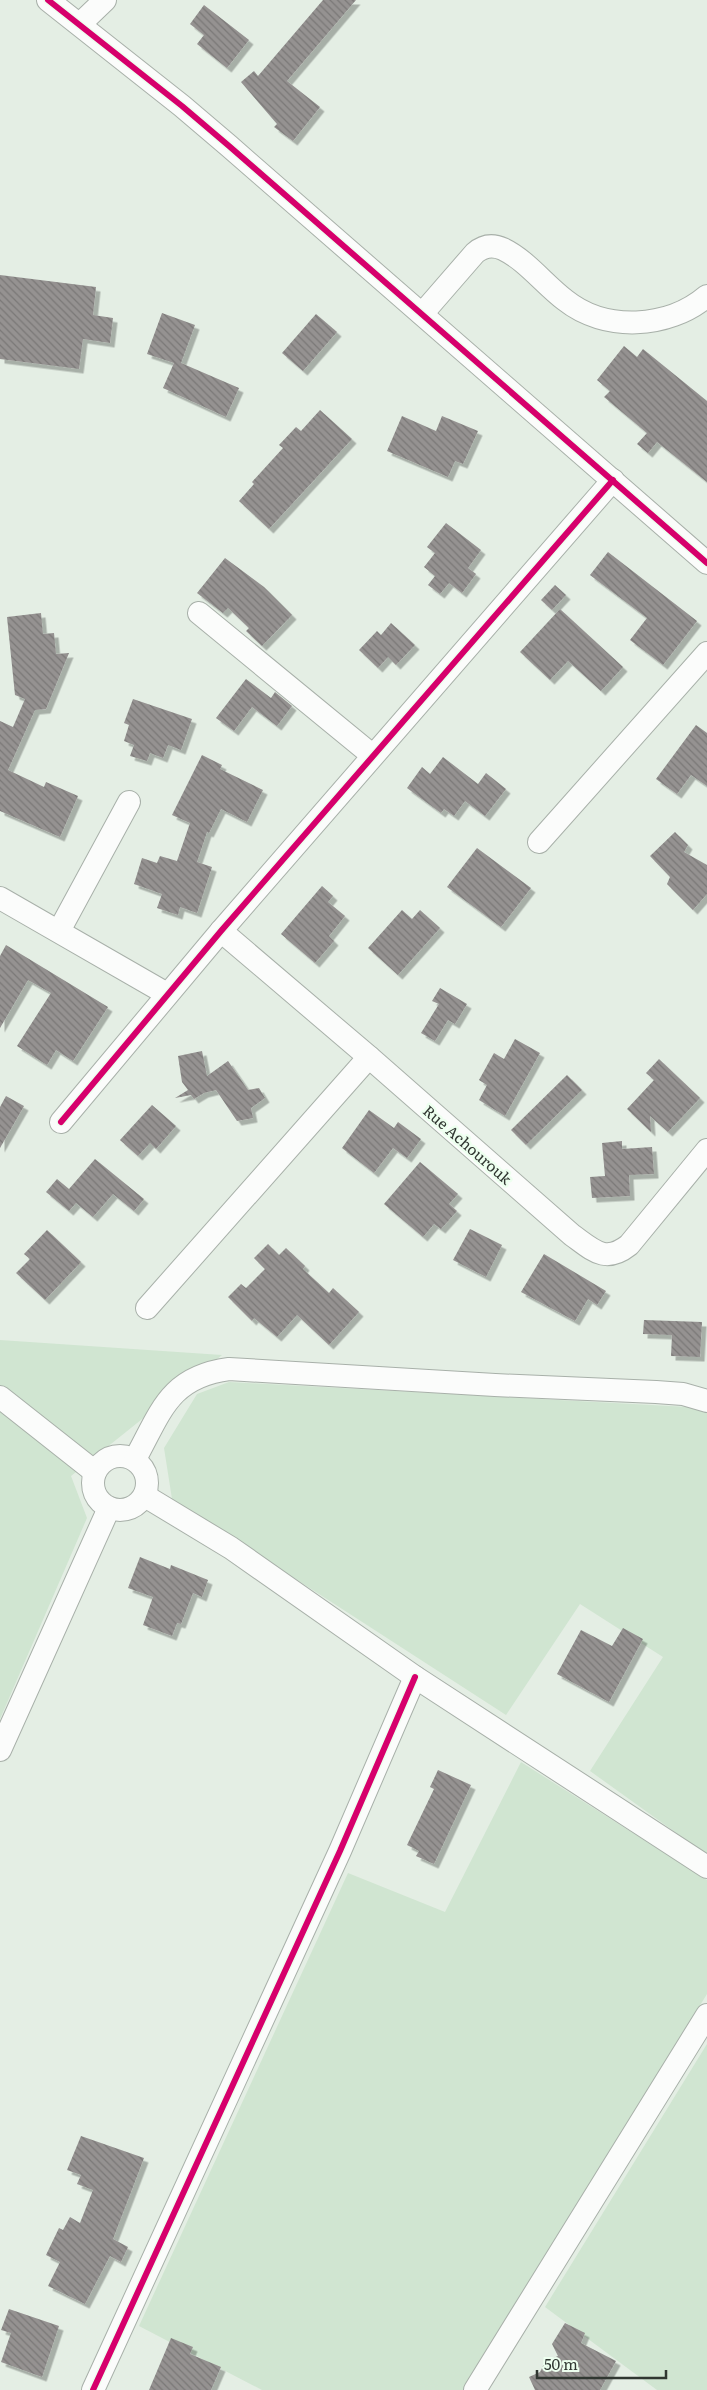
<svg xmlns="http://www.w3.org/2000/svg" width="707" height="2390" font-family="Literata,serif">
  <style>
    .green { fill: #d0e5d1 }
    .building { fill: url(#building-back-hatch); filter: url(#shadow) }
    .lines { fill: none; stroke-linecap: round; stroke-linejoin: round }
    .minor-casing { stroke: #a8b0a9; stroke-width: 24 }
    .minor { stroke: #fbfcfb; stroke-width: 22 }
    .cycleway-casing { stroke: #edffef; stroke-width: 9 }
    .cycleway { stroke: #d6006c; stroke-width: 6 }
    .labels { text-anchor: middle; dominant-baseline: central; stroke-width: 5; stroke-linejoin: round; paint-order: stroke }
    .street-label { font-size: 15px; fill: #303731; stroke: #edffef }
  </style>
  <defs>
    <pattern id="building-back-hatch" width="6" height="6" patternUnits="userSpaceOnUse" patternTransform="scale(1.25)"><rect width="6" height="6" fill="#959291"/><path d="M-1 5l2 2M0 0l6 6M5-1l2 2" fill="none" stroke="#7a7877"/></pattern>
    <filter id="shadow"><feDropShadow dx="4.5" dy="4.5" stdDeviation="0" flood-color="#0004"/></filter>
  </defs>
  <rect width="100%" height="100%" fill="#e4eee4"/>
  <!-- green -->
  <g class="green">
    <polygon points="0,1340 222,1355 71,1476 87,1518 0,1719"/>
    <polygon points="229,1382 707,1408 707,1855 590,1771 663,1657 580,1604 506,1715 172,1499 164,1448 197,1394"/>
    <polygon points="521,1762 707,1880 707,1994 463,2390 262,2390 139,2326 348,1873 445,1912"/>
    <polygon points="707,2044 707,2390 657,2390 545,2307"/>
  </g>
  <!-- building -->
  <g class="building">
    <polygon points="323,0 356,0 287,81 320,107 293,141 274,127 277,124 241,82 254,71 258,76"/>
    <polygon points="204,5 249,40 227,68 197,44 204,35 190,24"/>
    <polygon points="0,275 96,287 93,315 113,318 110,343 83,339 79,369 0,359"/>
    <polygon points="162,313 195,325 181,363 239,388 226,417 163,388 174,363 147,354"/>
    <polygon points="316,314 337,332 303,371 282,353"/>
    <polygon points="624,346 637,357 643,349 707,401 707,482 657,442 648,453 637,444 647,433 604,397 610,391 597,380"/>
    <polygon points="320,410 352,439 269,529 239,501 254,484 252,482 283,448 279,445 296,427 301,431"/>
    <polygon points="402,416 436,431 442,416 478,431 463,464 455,461 448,477 387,451"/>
    <polygon points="446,523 481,550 468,568 476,574 462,593 449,583 440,594 428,585 435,576 424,567 435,553 427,547"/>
    <polygon points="608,552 697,621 663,665 630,640 647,618 590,575"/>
    <polygon points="225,558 264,587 292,615 262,646 246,631 249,628 228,608 223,613 197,593"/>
    <polygon points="555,585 566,595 552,610 541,600"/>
    <polygon points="560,609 623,667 601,691 568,661 550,680 520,652"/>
    <polygon points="41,613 43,634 54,633 56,654 69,653 46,709 35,710 8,770 44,787 46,782 78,796 60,837 0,811 0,721 13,727 25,699 15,695 7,617"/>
    <polygon points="391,623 415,645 396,665 388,657 378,668 359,650 377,631 381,635"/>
    <polygon points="246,679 271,698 275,692 292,706 277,726 252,707 234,731 216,718"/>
    <polygon points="133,699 192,719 181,750 168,745 163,758 150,753 147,761 130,756 134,745 124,741 129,725 124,723"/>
    <polygon points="696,725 707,733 707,786 691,775 677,794 656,779"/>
    <polygon points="202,755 222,765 220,769 263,790 247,822 221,809 209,833 207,832 197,862 212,867 197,913 180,907 178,915 157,908 162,894 134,884 142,858 157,863 160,856 177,861 190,823 172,815"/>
    <polygon points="443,757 478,784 486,773 506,789 485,816 465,801 454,816 444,809 441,813 407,788 422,767 430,774"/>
    <polygon points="675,832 688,845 684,852 707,865 707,894 693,910 667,884 670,877 650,856"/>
    <polygon points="477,848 531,888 501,927 447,887"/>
    <polygon points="322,886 333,896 328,902 345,916 329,936 334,941 315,963 281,934"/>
    <polygon points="402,910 412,919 420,910 440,928 398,975 368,948"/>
    <polygon points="6,945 108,1007 73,1061 56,1050 47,1065 17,1046 51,993 28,980 0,1028 0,956"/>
    <polygon points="440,988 467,1004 455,1024 448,1020 435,1041 421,1033 439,1004 432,1001"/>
    <polygon points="515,1039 540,1053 505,1116 479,1100 487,1085 479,1080 494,1053 504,1059"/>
    <polygon points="202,1051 207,1076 228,1061 248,1090 259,1088 265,1098 251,1108 253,1118 237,1121 216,1090 204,1093 194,1099 191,1095 175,1098 188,1090 182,1082 178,1056"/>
    <polygon points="659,1059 700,1098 668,1132 650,1116 651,1132 627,1109 654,1080 646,1073"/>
    <polygon points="567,1075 582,1090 526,1145 511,1130"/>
    <polygon points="6,1096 24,1106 0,1148 0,1107"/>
    <polygon points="152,1105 176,1126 156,1149 150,1143 138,1156 120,1140"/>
    <polygon points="369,1110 394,1128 398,1122 421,1139 407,1158 393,1148 374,1173 342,1148"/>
    <polygon points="622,1141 622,1149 652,1147 654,1174 629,1175 630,1196 592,1198 590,1177 605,1176 602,1143"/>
    <polygon points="95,1159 144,1199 134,1211 113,1194 93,1217 76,1203 69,1211 46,1192 57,1179 69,1189"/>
    <polygon points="420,1162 458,1194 449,1204 457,1211 441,1229 434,1224 423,1237 384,1204"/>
    <polygon points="470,1229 502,1245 486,1277 453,1260"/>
    <polygon points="47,1230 81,1262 45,1300 16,1273 30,1259 24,1254"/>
    <polygon points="268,1244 279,1255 286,1248 305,1266 303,1269 329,1293 333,1288 359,1312 329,1345 297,1315 277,1337 254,1318 252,1321 228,1297 241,1284 246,1288 265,1269 254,1258"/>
    <polygon points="544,1254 606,1291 597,1305 588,1299 575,1321 521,1292"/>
    <polygon points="644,1320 702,1322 700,1357 671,1356 672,1335 643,1334"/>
    <polygon points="140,1557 170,1569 171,1565 208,1580 202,1597 193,1593 181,1624 177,1623 172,1636 143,1625 153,1597 128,1588"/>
    <polygon points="623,1628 643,1639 609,1702 557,1674 581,1630 612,1646"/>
    <polygon points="438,1770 471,1785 434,1864 416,1856 419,1851 407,1845 434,1789 430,1787"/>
    <polygon points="81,2136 144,2158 113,2239 128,2247 121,2262 110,2256 85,2304 48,2286 60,2262 46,2255 59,2228 63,2230 70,2217 80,2223 93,2190 77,2184 81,2175 67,2170"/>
    <polygon points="9,2309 59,2326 42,2377 1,2362 11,2333 1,2330"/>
    <polygon points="565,2323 585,2333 581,2343 616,2361 600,2390 535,2390 529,2377 540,2372 545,2362 558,2356 552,2344"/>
    <polygon points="171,2338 193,2347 190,2354 221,2367 211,2390 149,2390"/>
  </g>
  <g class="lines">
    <defs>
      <g id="minor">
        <polyline points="48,0 182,106 229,146 707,563"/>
        <polyline points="80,24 105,0"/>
        <path d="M422,314L475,253C483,246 492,244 503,249C526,260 545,285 565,300C605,332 668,329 707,296"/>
        <polyline points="199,613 372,755"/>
        <polyline points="539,842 707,653"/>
        <polyline points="0,898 167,994"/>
        <polyline points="59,931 129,802"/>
        <path d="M221,931L369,1057L572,1235C593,1250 605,1264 629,1245L707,1150"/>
        <polyline points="61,1122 221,931 613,480"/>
        <polyline points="147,1308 369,1057"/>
        <polyline points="0,1397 95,1472"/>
        <circle cx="120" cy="1483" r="27"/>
        <path d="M135,1459C161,1412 169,1377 229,1369L495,1385L656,1392L683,1394L707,1401"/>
        <polyline points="145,1496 231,1548 415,1677 707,1867"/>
        <polyline points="0,1750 109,1508"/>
        <polyline points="93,2390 340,1851 415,1677"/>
        <polyline points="475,2390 707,2015"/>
      </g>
    </defs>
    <!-- minor casing -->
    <use href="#minor" class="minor-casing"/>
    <!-- minor -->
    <use href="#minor" class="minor"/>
    <defs>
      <g id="cycleway">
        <polyline points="48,0 182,106 229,146 707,563"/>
        <polyline points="61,1122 221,931 613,480"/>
        <polyline points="93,2390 340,1851 415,1677"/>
      </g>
    </defs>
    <!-- cycleway casing -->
    <use href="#cycleway" class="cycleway-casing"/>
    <!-- cycleway -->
    <use href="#cycleway" class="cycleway"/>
  </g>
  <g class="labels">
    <!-- street labels -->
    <g class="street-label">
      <text transform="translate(468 1144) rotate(41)">Rue Achourouk</text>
    </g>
  </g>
  <!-- scale -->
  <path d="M537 2370v8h129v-8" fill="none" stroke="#303731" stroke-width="2.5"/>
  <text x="544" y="2370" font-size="15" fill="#303731" stroke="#edffef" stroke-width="4" paint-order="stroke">50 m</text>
</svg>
